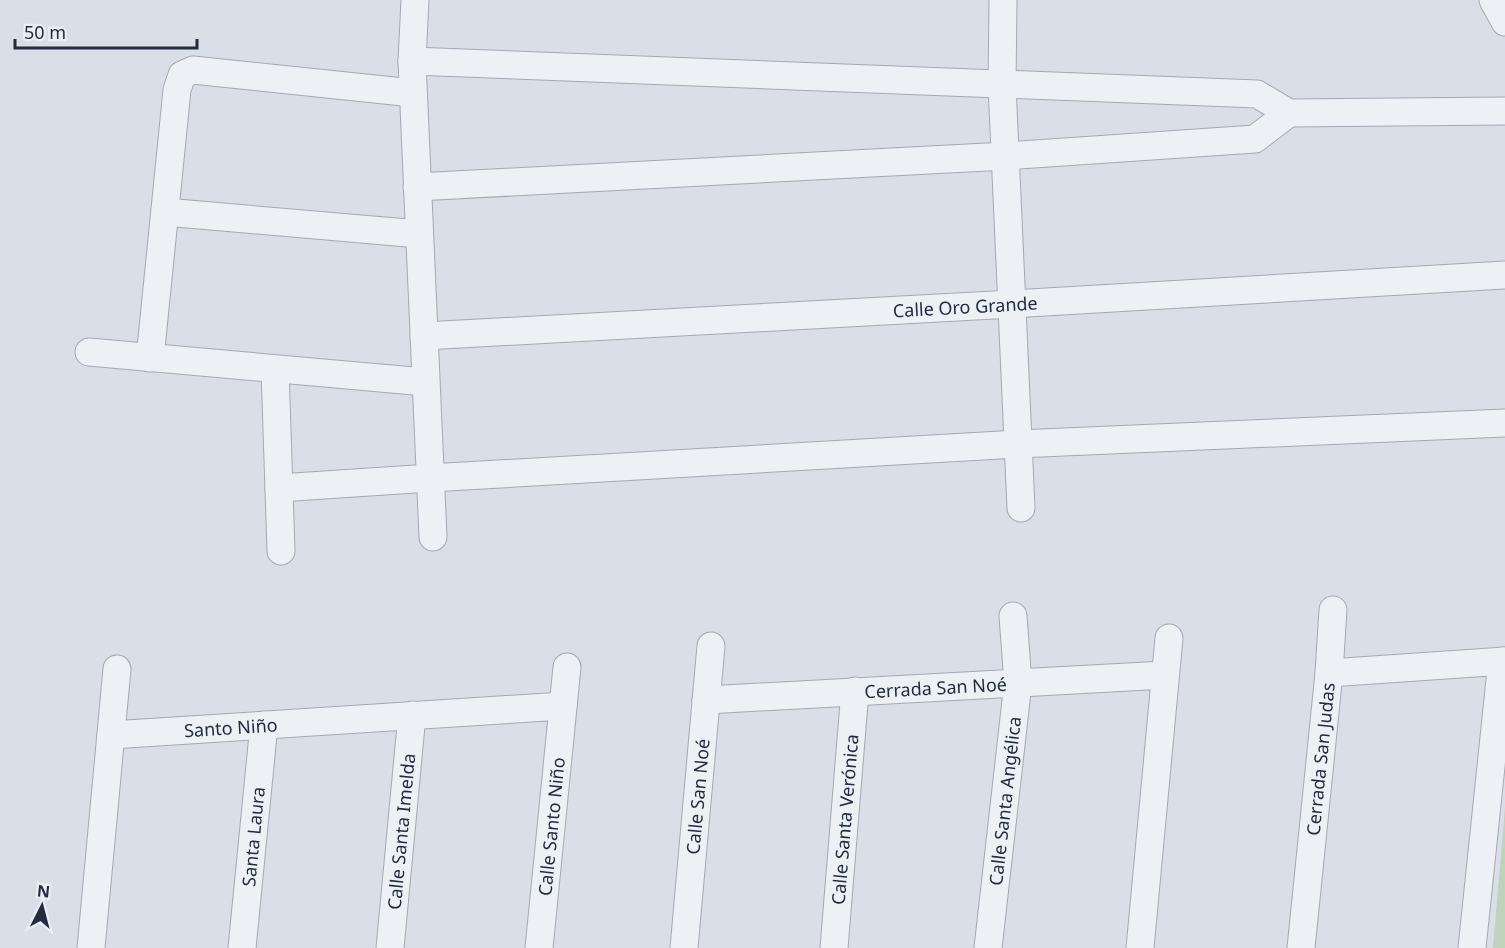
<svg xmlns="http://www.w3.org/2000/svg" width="1505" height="948" font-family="'Noto Sans',sans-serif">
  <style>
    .green { fill: #bfd2bb }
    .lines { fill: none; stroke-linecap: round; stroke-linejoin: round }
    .minor-casing { stroke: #a3a9b4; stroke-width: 29 }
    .minor { stroke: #edf0f5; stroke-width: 27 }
    .labels { text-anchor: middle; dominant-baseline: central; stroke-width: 4.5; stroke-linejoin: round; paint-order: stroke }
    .street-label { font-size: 18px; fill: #232c3e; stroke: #eaeef5 }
  </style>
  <rect width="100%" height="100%" fill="#dadfe7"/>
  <!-- green -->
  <polygon class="green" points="1505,807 1505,948 1493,948"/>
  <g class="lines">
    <defs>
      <g id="minor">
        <polyline points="415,0 412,61 433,537"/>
        <polyline points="1003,0 1002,85 1021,508"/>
        <polyline points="1493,0 1505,22"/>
        <polyline points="412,61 1257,94 1289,113 1505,111"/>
        <polyline points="417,187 1006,156 1255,139 1289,113"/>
        <polyline points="165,212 419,234"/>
        <path id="s1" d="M424,336L1012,304L1505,275"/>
        <polyline points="89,352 425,382"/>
        <polyline points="150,358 177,90 182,75 193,70 413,93"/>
        <polyline points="275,369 281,551"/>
        <polyline points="279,488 430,478 1018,444 1505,423"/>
        <polyline points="1329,673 1505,661"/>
        <path id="s2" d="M706,700L1165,675"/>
        <path id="s3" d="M111,735L563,706"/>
        <polyline points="91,948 117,669"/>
        <path id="s4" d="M242,948L264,725"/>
        <path id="s5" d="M390,948L412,715"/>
        <path id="s6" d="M539,948L567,667"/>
        <path id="s7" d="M684,948L711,646"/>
        <path id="s8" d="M834,948L855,691"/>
        <path id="s9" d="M988,948L1018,683L1013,616"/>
        <polyline points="1140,948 1169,638"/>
        <path id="s10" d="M1301,948L1329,673L1333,610"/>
        <polyline points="1472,948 1502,661"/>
      </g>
    </defs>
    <!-- minor casing -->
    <use href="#minor" class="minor-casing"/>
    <!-- minor -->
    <use href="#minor" class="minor"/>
  </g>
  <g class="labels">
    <!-- street labels -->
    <g class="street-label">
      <text stroke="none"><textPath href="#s1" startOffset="542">Calle Oro Grande</textPath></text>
      <text stroke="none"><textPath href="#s2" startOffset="230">Cerrada San Noé</textPath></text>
      <text stroke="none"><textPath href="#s3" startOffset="120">Santo Niño</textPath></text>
      <text stroke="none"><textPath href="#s10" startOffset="190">Cerrada San Judas</textPath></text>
      <text stroke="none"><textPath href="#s7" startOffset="152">Calle San Noé</textPath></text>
      <text stroke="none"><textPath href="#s9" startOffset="148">Calle Santa Angélica</textPath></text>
      <text stroke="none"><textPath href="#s8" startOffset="129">Calle Santa Verónica</textPath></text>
      <text stroke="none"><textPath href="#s6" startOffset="122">Calle Santo Niño</textPath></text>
      <text stroke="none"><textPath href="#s5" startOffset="117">Calle Santa Imelda</textPath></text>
      <text stroke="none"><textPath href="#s4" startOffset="112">Santa Laura</textPath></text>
    </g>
  </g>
  <!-- north arrow -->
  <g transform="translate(42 906) rotate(6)" stroke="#eaeef5" stroke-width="4.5" paint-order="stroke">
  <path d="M0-4.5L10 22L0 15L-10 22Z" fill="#232c3e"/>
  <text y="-9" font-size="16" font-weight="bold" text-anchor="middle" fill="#232c3e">N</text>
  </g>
  <!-- scale -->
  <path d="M15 39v9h182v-9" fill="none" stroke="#232c3e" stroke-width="3"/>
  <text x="24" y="39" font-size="18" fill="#232c3e" stroke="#eaeef5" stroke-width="4.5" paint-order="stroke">50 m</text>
</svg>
